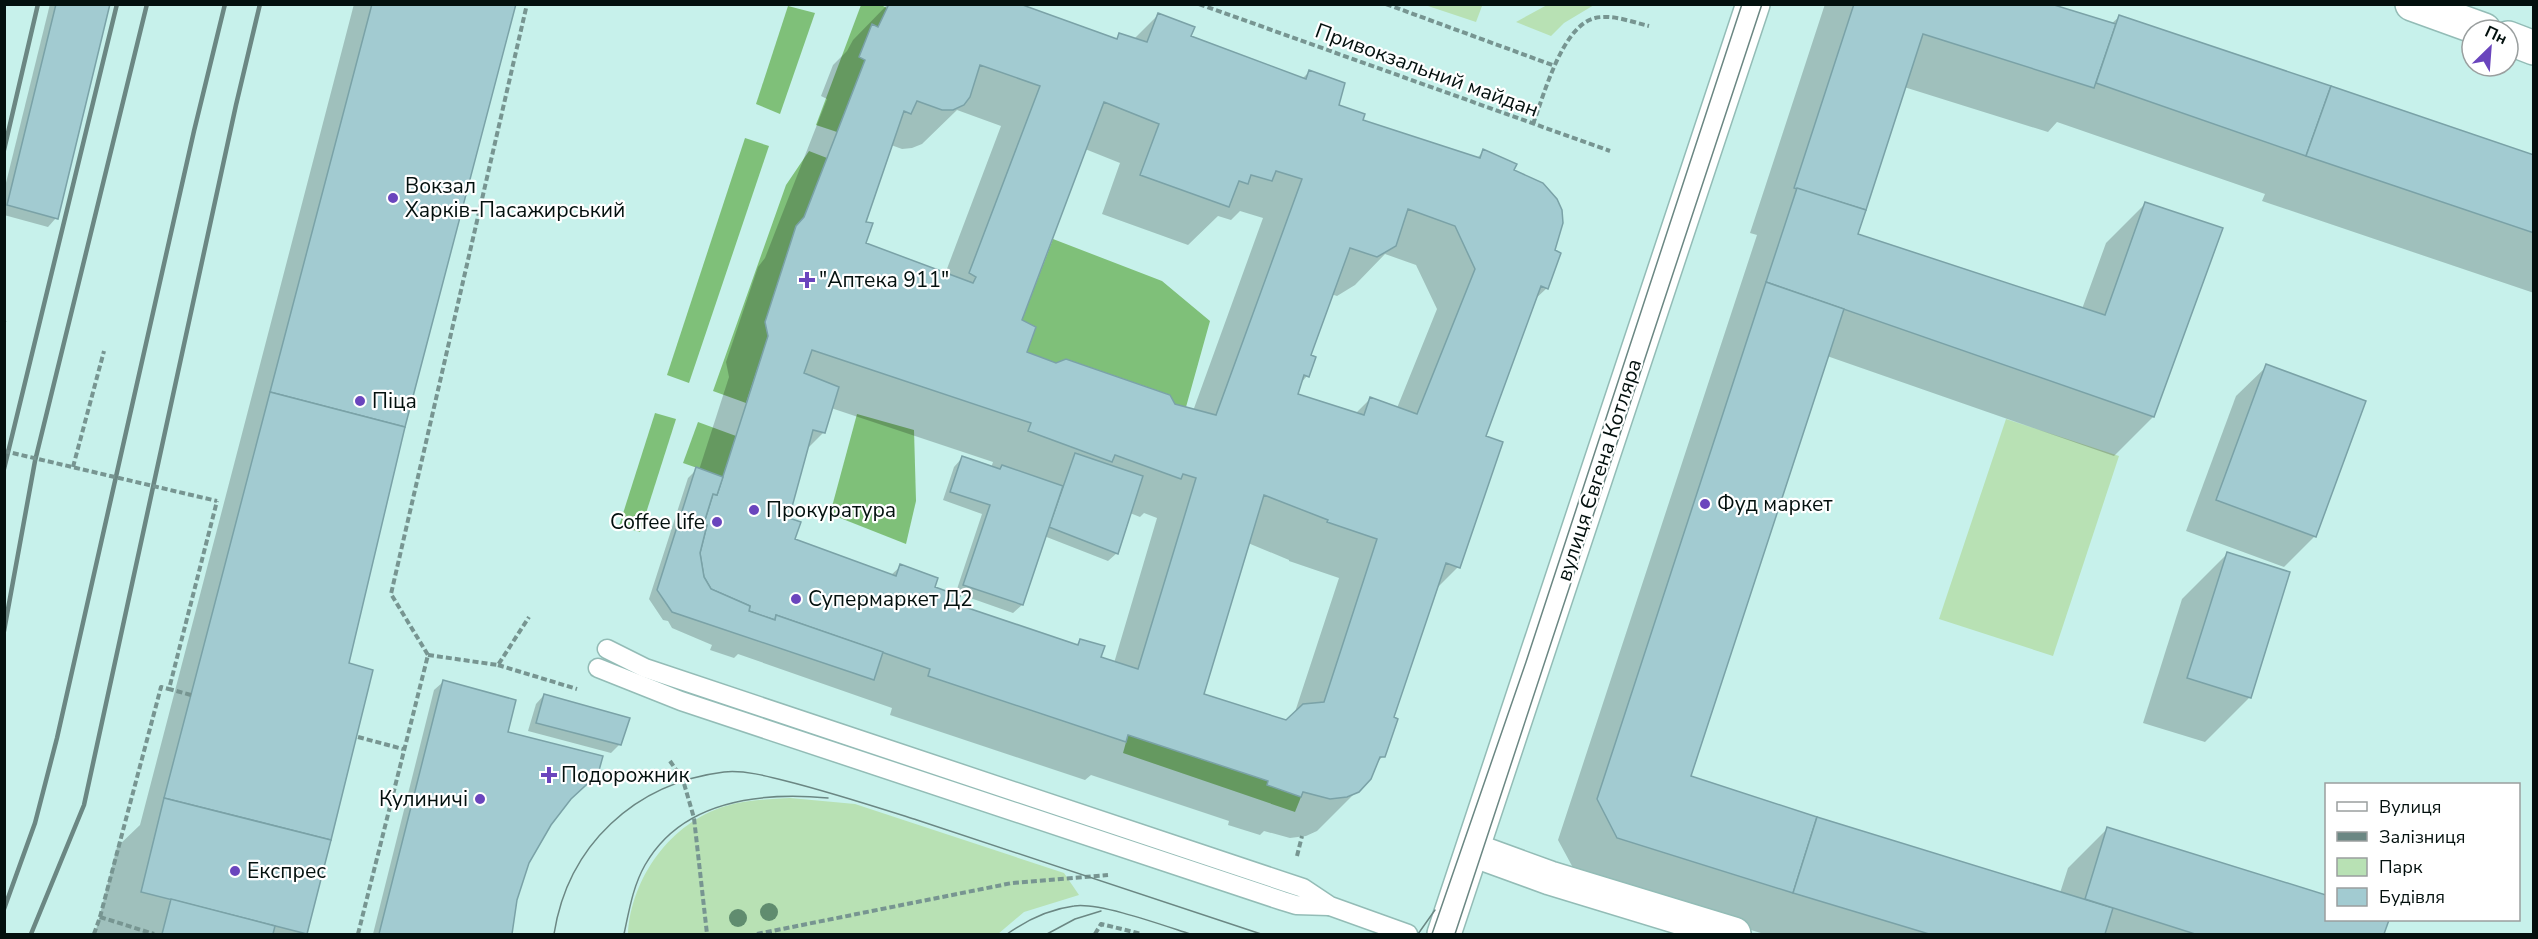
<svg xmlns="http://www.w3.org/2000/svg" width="2538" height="939" font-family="'Nunito Sans',sans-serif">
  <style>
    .green { fill: #b8e1b4 }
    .forest { fill: #7fc079 }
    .shadow { fill: #0003; fill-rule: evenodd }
    .building { fill: #a2cbd1; stroke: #7aa2a7; stroke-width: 1.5; fill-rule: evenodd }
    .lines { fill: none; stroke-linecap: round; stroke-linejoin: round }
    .service-casing { stroke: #93bcb6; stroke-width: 21 }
    .minor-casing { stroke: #93bcb6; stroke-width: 36 }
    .tertiary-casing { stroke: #93bcb6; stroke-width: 36 }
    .secondary-casing { stroke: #93bcb6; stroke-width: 36 }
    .path { stroke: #779591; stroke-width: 4; stroke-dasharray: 6 3; stroke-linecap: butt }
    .service { stroke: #fff; stroke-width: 18 }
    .minor { stroke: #fff; stroke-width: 33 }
    .tertiary { stroke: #fff; stroke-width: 33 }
    .secondary { stroke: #fff; stroke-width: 33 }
    .tram { stroke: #6b8783; stroke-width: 1.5 }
    .rail { stroke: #6b8783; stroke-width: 4.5 }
    .path-bridge { stroke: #779591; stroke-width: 4; stroke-dasharray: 6 3; stroke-linecap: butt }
    .tree { fill: #608c6f }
    .poi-dot { fill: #6a45bd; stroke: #fff; stroke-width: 2 }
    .labels { text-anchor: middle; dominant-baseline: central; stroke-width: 4.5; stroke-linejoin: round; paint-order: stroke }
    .street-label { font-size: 21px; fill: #03100e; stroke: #fff }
    .poi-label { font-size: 21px; fill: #03100e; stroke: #fff; text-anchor: start }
  </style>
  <rect width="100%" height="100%" fill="#c7f1eb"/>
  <!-- green -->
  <g class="green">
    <polygon points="1479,5 1482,6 1476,22 1425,5"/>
    <polygon points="1547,5 1547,4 1599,5 1594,5 1564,23 1551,36 1516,22"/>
    <polygon points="2006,419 2119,456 2053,656 1939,619"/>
    <path d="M790,798L855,804L1064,873L1079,895L1024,912L998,934H628C631,878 671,822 726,806C746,800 768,799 790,798Z"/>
  </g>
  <!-- forest -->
  <g class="forest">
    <polygon points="861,5 881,5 887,8 878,27 872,25 859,57 865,60 837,132 816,125"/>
    <polygon points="788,6 815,13 780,114 756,104"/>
    <polygon points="745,138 769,146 689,383 667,375"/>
    <polygon points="809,151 827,158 765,322 768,336 746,403 713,391 786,185"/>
    <polygon points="1053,239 1162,281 1210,321 1186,407 1175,404 1170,395 1066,359 1056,363 1027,352 1036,327 1022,320"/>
    <polygon points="655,413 676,419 640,532 619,526"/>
    <polygon points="857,414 914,430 916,501 906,544 830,514"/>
    <polygon points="698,422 736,436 723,477 683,463"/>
    <polygon points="1128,735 1268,781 1267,785 1301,797 1295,812 1123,753"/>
  </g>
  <!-- shadow -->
  <g class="shadow">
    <polygon points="50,4 108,4 56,218 48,227 4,215 4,191"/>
    <path d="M354,4H514L403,427L347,664L306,933L95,934L117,847L140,825ZM170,898L275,924V927L169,900Z"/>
    <path d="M888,4H1016L1115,40L1120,35L1134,39L1158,15L1189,37L1302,79L1310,71L1337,105L1362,120L1476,159L1484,151L1512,171L1553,251L1547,288L1533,301L1484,437L1458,567L1435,590L1392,718L1383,756L1375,765L1370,778L1317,831L1306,836L1290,838L1264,831L1260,835L1228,825L1229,821L1091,775L1085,780L890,715L892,708L738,654L734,658L710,650L712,645L672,628L668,621L663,620L649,599L688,478L697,469L699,470L729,377L726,362L758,267L765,258L827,99L821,96L833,65L847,51L853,40ZM957,110L1001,126L945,274L864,244V223L891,145L902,149L912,148L922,144ZM1085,149L1120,163L1102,214L1188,245L1218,216L1231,220L1240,211L1263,218L1193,411L1025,353L1020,321ZM1385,254L1416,265L1437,309L1397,408L1370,399L1355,414L1296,395L1300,384L1307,376L1309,355L1331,294L1337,296L1355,285ZM831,408L993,462L991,468L962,458L954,467L943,500L982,514L955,595L934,588L901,566L891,575L793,540L788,519L807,449L824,432ZM1130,513L1140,517L1144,513L1157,518L1114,663L1099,657L1081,640L1075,646L954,605L959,594L1013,613L1022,605L1044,536L1108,561L1117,553ZM1248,543L1289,560V561L1339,578L1294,715L1287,722L1203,695Z"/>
    <polygon points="1825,4 2046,4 2111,24 2119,17 2534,156 2534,293 2262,201 2265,194 2057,122 2048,132 1904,87 1856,235 2082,309 2106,243 2145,204 2153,417 2114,456 1827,356 1689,777 2060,893 2068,868 2107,829 2326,896 2326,920 2387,920 2383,934 1764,934 1578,877 1558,840 1757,235 1750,233"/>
    <polygon points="2267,366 2315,536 2284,567 2186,531 2236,396"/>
    <polygon points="2227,554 2250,697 2205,742 2143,723 2182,599"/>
    <polygon points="443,682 506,733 568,801 550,824 528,863 516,900 510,934 373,934 434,690"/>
    <polygon points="544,695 620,744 611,753 528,731 536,704"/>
  </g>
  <!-- building -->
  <g class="building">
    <polygon points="56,4 110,4 58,219 7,205"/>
    <polygon points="372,4 516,4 405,427 270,392"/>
    <path d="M889,4H1020L1117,39L1119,33L1147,42L1158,13L1195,27L1191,36L1306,79L1309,70L1345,83L1339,105L1365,114L1363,120L1480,158L1483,149L1517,164L1514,170L1543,183L1557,199L1562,210L1563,223L1555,250L1561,253L1548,289L1541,286L1486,436L1503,442L1460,568L1446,563L1394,717L1398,719L1385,757H1380L1371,779L1359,792L1347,797L1330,799L1303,792L1301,797L1267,785L1268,781L1128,735L1126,742L928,676L930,669L776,615L775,620L749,611L750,606L711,589L704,577L700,553L707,525L704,523L713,494L717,495L768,336L765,322L796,226L804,217L865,60L859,57L872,24L878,27ZM980,65L1040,86L969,273L976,277L973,283L866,243L873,223L866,222L904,111L911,114L917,101L942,110H953L964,105L970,97ZM1104,102L1159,124L1140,175L1229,207L1239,181L1248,184L1251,175L1272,181L1276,171L1302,179L1216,415L1175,404L1170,395L1066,359L1056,363L1027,352L1036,327L1022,320ZM1408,209L1455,226L1475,269L1417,414L1370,397L1364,415L1298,394L1304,375L1309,377L1316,357L1311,355L1350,248L1377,257L1396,246ZM812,350L1031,423L1028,431L1112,462L1115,455L1181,479L1183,474L1196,478L1138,669L1101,657L1105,646L1080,639L1078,645L956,604L960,596L935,587L938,578L900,564L896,576L795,539L801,522L789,518L813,430L825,433L839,387L804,373ZM1264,495L1328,520L1327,522L1377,539L1324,702L1303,704L1286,720L1204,694Z"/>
    <polygon points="1854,4 2051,4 2116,24 2094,88 1923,34 1866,210 1794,188"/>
    <polygon points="2119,15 2331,86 2306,156 2096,83"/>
    <polygon points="2331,86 2534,155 2534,233 2306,156"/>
    <polygon points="1797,188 1866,210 1858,234 2105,315 2145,202 2223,228 2154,417 1766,282"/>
    <polygon points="1766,282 1844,309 1691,776 1817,817 1793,893 1617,838 1597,799"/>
    <polygon points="2266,364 2366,401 2316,537 2216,500"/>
    <polygon points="270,392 405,427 349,663 373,670 331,840 164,798"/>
    <polygon points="1075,453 1143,476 1118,554 1049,527"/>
    <polygon points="962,456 1000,469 1002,465 1063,486 1023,605 963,585 990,505 950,492"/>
    <polygon points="696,467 723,477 717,495 713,494 704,523 707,525 700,553 704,577 711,589 750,606 749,611 775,620 776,615 883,652 874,680 672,612 657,590"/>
    <polygon points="2227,552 2290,572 2251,698 2187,678"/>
    <polygon points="443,680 516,700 508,732 603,756 598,774 571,799 551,825 529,863 517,900 512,934 379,934"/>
    <polygon points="544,694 630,718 621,745 536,723"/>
    <polygon points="164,798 331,840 307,934 141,892"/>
    <polygon points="1817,817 2113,908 2105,934 1929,934 1793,893"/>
    <polygon points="2107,827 2326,895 2326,920 2389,920 2384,934 2195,934 2085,899"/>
    <polygon points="171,899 275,926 273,934 162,934"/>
  </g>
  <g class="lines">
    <defs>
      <g id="service">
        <polyline points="607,649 645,668 1303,888 1330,906 1408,934"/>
        <polyline points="598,668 681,701 1283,901 1296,905 1329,906"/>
      </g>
      <g id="minor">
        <polyline points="2412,4 2484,30"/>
        <polyline points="2508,38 2534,48"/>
      </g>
      <polyline id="tertiary" points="1473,850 1550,878 1734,934"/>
      <polyline id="secondary" points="1444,934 1753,4"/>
    </defs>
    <!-- service casing -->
    <use href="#service" class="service-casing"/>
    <!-- minor casing -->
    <use href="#minor" class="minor-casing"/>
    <!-- tertiary casing -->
    <use href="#tertiary" class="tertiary-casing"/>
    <!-- secondary casing -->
    <use href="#secondary" class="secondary-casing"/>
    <!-- path -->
    <g class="path">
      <polyline points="1199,4 1610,151"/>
      <polyline points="1386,4 1555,66"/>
      <path d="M1533,124C1544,95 1562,26 1595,18C1612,14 1632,22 1649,26"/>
      <polyline points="4,321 5,320"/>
      <polyline points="73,467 104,351"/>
      <polyline points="428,655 498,665 529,617"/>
      <polyline points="498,665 577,689"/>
      <polyline points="191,695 169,689 217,501"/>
      <polyline points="358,737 403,749"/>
      <polyline points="670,761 683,780 694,818 707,934"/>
      <polyline points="1297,856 1302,836"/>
      <polyline points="100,917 161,687 169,689"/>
      <polyline points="94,934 100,917 154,934"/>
      <polyline points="358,934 428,655 391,594 527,4"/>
      <polyline points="757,934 1012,883 1108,875"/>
      <polyline points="1095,934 1101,924 1142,934"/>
    </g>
    <!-- service -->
    <use href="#service" class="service"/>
    <!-- minor -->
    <use href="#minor" class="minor"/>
    <!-- tertiary -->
    <use href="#tertiary" class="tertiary"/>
    <!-- secondary -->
    <use href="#secondary" class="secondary"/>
    <!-- tram -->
    <g class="tram">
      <path d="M554,934C568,845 635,783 724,772C744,770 767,776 786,781C830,792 873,806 917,820C1031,858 1146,896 1261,934"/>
      <path d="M624,934C629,911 633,886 645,865C682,800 761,792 828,798"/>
      <path d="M1007,934C1027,920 1050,909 1074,906C1099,902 1165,926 1190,934"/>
      <polyline points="1047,934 1075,919 1101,911"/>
      <polyline points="1418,934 1435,910"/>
      <polyline points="1432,934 1526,662 1742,4"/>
      <polyline points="1455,934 1762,4"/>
    </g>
    <!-- rail -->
    <g class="rail">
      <polyline points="4,150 38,4"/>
      <polyline points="4,469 117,4"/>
      <polyline points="4,631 35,461 147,4"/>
      <polyline points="4,909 35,823 57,738 194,131 225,4"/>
      <polyline points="31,934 84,805 236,105 260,4"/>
    </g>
    <!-- path-bridge -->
    <polyline class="path-bridge" points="4,451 217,501"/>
  </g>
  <!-- trees -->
  <g class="tree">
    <circle cx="769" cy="912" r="9"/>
    <circle cx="738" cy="918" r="9"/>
  </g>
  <!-- markers -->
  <g class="poi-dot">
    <circle cx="393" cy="198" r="6"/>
    <path d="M804 271h6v6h6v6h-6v6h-6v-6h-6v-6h6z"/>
    <circle cx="360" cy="401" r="6"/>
    <circle cx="1705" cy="504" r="6"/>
    <circle cx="754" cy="510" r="6"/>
    <circle cx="717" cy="522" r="6"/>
    <circle cx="796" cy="599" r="6"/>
    <path d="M546 766h6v6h6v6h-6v6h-6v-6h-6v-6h6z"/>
    <circle cx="480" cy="799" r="6"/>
    <circle cx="235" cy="871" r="6"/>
  </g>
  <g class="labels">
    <!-- street labels -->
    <g class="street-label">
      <text transform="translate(1427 70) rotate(20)">Привокзальний майдан</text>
      <text transform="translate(1599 470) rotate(-72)">вулиця Євгена Котляра</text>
    </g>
    <!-- poi labels -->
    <g class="poi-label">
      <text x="405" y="186">Вокзал<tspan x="405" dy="24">Харків-Пасажирський</tspan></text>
      <text x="819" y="280">"Аптека 911"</text>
      <text x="372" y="401">Піца</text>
      <text x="1717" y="504">Фуд маркет</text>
      <text x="766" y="510">Прокуратура</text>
      <text x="705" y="522" text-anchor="end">Coffee life</text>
      <text x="808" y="599">Супермаркет Д2</text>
      <text x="561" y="775">Подорожник</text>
      <text x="468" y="799" text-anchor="end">Кулиничі</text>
      <text x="247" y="871">Експрес</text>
    </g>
  </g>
  <!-- border -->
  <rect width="2538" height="939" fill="none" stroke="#03100e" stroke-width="12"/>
  <!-- legend -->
  <rect x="2325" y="783" width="195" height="138" fill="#ffffff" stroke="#9a9f9f" stroke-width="1.5"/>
  <rect x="2337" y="802" width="30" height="9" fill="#ffffff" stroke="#9a9f9f" stroke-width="1.5"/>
  <text x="2379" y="813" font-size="18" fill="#03100e">Вулиця</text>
  <rect x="2337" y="832" width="30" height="9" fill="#6b8783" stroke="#9a9f9f" stroke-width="1.5"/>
  <text x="2379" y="843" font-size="18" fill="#03100e">Залізниця</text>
  <rect x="2337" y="858" width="30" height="18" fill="#b8e1b4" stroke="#9a9f9f" stroke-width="1.5"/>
  <text x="2379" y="873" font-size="18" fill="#03100e">Парк</text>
  <rect x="2337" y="888" width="30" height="18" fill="#a2cbd1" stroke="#9a9f9f" stroke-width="1.5"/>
  <text x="2379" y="903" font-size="18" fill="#03100e">Будівля</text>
  <!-- north arrow -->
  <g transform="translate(2490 48) rotate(25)"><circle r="28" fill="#ffffff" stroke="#9a9f9f" stroke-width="1.5"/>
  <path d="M0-4.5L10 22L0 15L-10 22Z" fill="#6a45bd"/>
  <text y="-9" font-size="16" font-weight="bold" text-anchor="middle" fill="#03100e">Пн</text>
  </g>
</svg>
